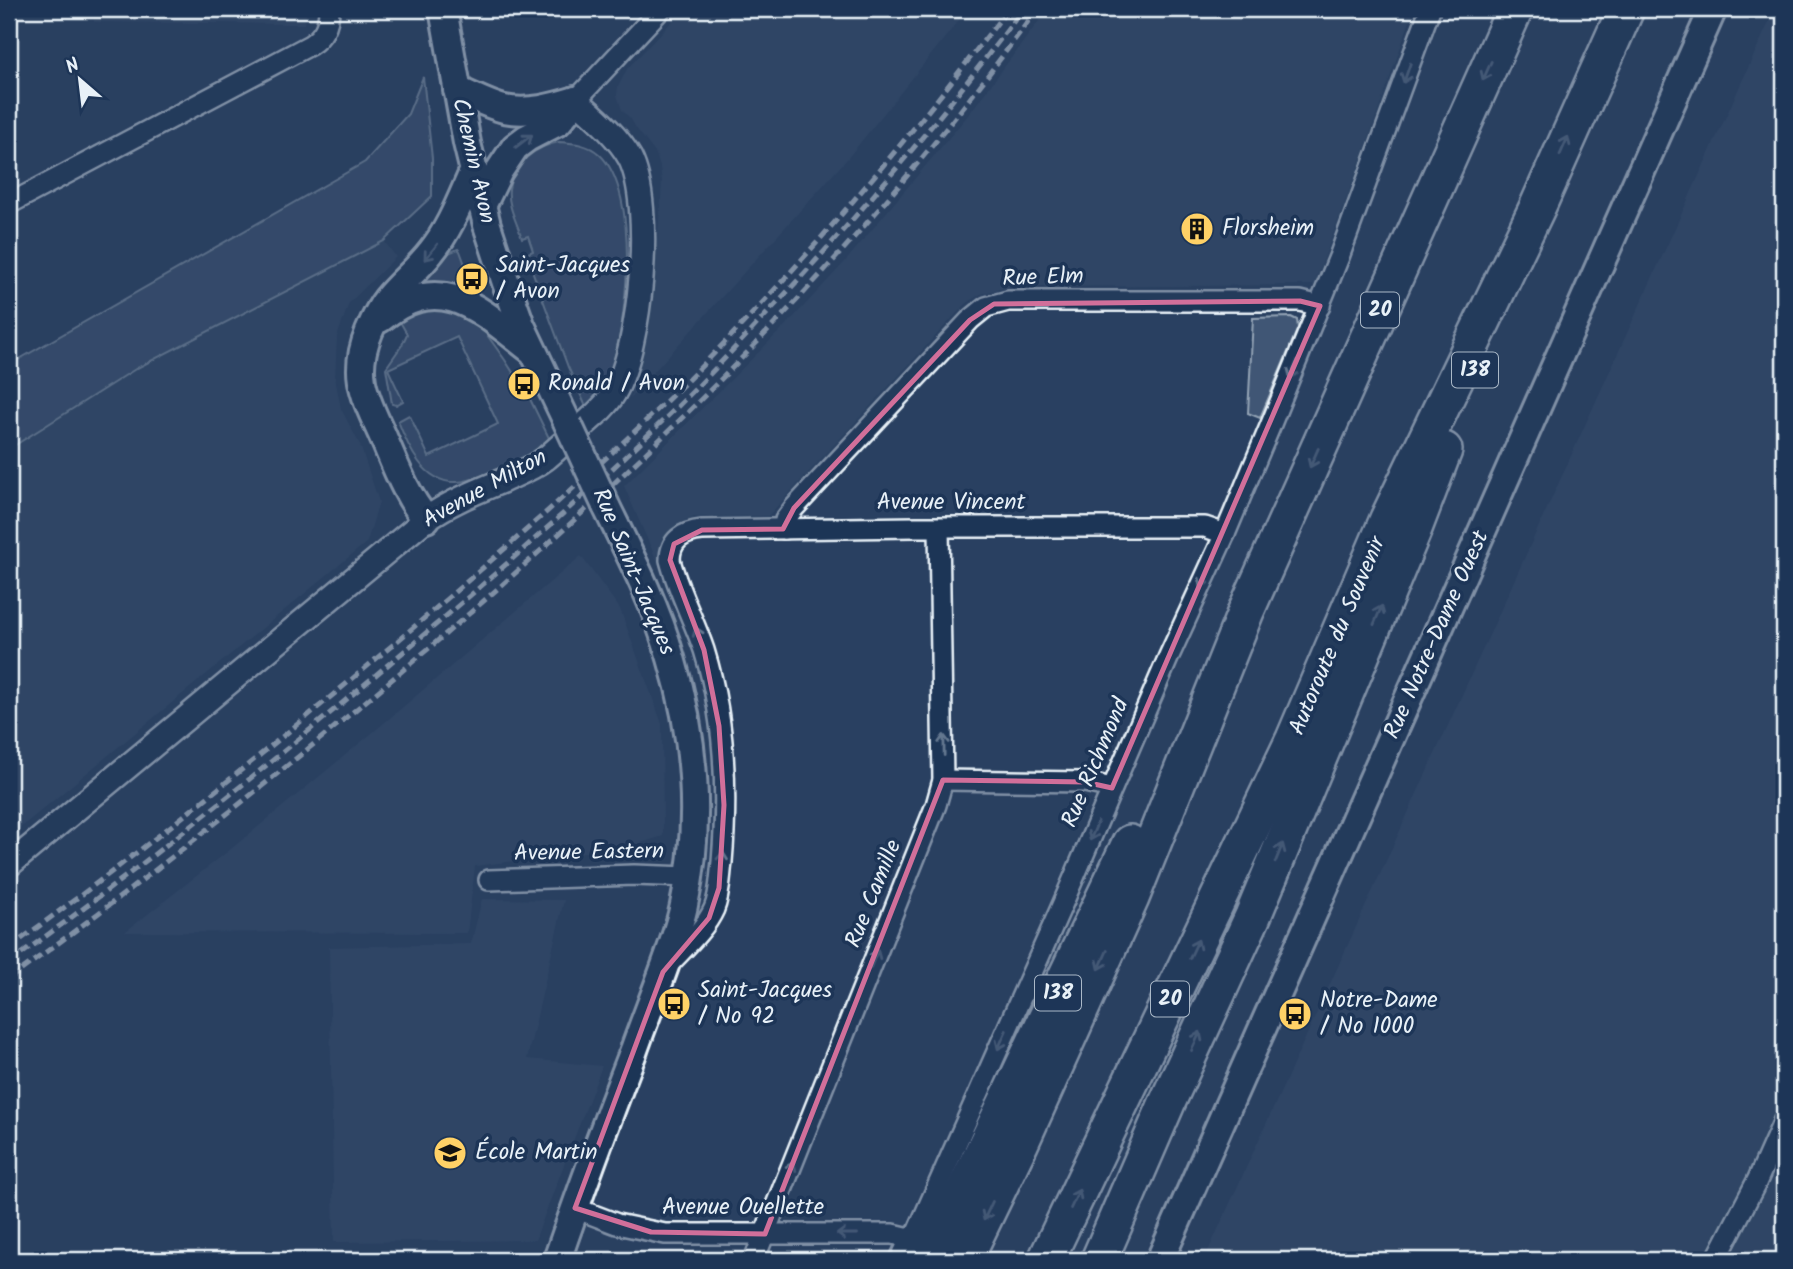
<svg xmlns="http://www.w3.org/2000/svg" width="1793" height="1269" font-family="Kalam,sans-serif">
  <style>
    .built { fill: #364d6b }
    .green { fill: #415774; stroke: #94a4b6; stroke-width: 2 }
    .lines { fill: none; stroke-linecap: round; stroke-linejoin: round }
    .minor-casing { stroke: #e8f1f8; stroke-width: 24 }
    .tertiary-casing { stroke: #e8f1f8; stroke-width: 28 }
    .secondary-casing { stroke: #e8f1f8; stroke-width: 32 }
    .motorway-casing { stroke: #e8f1f8; stroke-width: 40 }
    .minor { stroke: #1d3557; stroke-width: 19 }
    .tertiary { stroke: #1d3557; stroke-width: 23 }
    .secondary { stroke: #1d3557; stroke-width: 26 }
    .motorway { stroke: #1d3557; stroke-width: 35 }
    .rail { stroke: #e8f1f8; stroke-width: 5; stroke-dasharray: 10 5; stroke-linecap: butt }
    .secondary-bridge-casing { stroke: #e8f1f8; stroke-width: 32; stroke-linecap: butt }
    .secondary-bridge { stroke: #1d3557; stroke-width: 26 }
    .oneway { stroke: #64778f }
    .marked { fill: none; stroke: #d16f9a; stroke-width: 5; stroke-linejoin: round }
    .labels { text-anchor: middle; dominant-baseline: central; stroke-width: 7; stroke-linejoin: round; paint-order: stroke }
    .shield { fill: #1d3557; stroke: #abb9c8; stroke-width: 2 }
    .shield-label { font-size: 21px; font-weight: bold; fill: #e8f1f8 }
    .street-label { font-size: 23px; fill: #e8f1f8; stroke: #1d3557 }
    .poi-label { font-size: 23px; fill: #e8f1f8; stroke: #1d3557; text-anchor: start }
  </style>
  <rect width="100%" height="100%" fill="#294061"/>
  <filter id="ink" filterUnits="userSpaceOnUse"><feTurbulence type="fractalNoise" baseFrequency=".0143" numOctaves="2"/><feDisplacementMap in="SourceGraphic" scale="14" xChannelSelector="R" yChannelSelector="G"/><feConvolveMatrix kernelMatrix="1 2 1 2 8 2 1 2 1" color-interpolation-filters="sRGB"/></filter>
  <g filter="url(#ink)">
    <!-- built -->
    <g class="built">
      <polygon points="93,9 307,9 304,24 94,22"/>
      <polygon points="684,9 968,9 847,159 630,398 646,336 652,300 661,199 662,181 660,167 656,154 636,128 631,119 622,110 617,95 618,87 627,69"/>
      <polygon points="1048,9 1414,9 1361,160 1314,285 1008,287 981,294 969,301 956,314 768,516 695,517 683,521 672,529 664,539 660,553 660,568 624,486 791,320 844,263 969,114"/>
      <polygon points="1775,9 1784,9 1784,1260 1204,1260"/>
      <polygon points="384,241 396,257 349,303 337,337 335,378 341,409 360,445 379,502 367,542 9,837 9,449 137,368"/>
      <polygon points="581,556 620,609 662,724 663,836 631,846 475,866 467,933 125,932 231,849 377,729"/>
      <polygon points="482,899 564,900 527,1059 602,1066 535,1240 334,1242 329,947 471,944"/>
    </g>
    <!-- green -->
    <g class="green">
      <polygon points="423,77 432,158 432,196 384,241 137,368 9,449 9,365 365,162 408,114"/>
      <path d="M559,142C574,143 588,144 599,154C642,192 628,335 606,383C601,392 594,401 587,409L568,367L526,254L533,251L528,236L522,238C517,223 507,205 509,189C512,164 536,146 559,142Z"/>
      <polygon points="458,249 460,251 467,270 463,272 467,283 471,282 475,294 473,295 423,286 421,283 446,254"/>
      <path d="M454,308L482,328L505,360L530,399L550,440C533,454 514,462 493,471C482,475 470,482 457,482C424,484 408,447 398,421L409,415L410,416L429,457L498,424L457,337L388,369L403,401L396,405L392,404L386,368L402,345L407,334L399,320L417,310Z"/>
      <polygon points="1291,317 1297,320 1298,328 1260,418 1248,413 1253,318"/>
    </g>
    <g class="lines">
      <defs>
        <g id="minor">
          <polyline points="576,100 661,9"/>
          <path d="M9,204L310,45C324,36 329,25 329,9"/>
          <polyline points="784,529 785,520 794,508 970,320 986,307 1008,301 1300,301 1320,306"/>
          <polyline points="943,780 1085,782 1112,788"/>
          <polyline points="489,880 634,875 689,877"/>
          <path d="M670,963C685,947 705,929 714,909C720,895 720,877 722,862C728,792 725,718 704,650C694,620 678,591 670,560C670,540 683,532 702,530L916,527H1205L1225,534"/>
          <polyline points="575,1208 617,1224 665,1234 893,1234 914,1239 1063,903 1169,656 1225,534 1269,429 1339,257 1430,9"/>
          <polyline points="754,1260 936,805 943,780 939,528"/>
          <polyline points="1716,1260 1757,1181 1784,1120"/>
        </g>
        <path id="tertiary" d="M9,865L426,519C450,502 476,492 502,481C517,474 532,469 545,459C556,450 566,440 577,431C590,419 605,408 614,393C641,347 654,206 630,158C617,135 595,117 576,100"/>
        <g id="secondary">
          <polyline points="443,9 467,143 487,225 506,283 521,325 568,424"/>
          <path d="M457,90C472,96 488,105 504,109C529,114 553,107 576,100"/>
          <polyline points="482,206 499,171 515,147 527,138 558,122 576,100"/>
          <path d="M380,319C441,269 480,310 530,349"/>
          <path d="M426,519C406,495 396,467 384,439C366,398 351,376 369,332C374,320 379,309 387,299C401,282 418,269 431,252C450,229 461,199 473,172"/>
          <path d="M557,1260C581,1190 607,1120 634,1050C644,1022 655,994 665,966C672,946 680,926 684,905C702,823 695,737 671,658C656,605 630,555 606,506"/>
          <polyline points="904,1260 914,1239"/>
          <polyline points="1160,1260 1713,9"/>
        </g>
        <g id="motorway">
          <polyline points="931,1260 1130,843"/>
          <polyline points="964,1260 1020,1144 1131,898 1246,611 1515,9"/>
          <polyline points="1046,1260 1294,739 1388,519 1537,208 1626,9"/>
          <polyline points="1099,1260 1167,1103 1253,916 1413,531 1444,450"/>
        </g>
      </defs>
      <!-- minor casing -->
      <use href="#minor" class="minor-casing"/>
      <!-- tertiary casing -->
      <use href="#tertiary" class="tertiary-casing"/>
      <!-- secondary casing -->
      <use href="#secondary" class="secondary-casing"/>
      <!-- motorway casing -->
      <use href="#motorway" class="motorway-casing"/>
      <!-- minor -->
      <use href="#minor" class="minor"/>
      <!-- tertiary -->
      <use href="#tertiary" class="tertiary"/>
      <!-- secondary -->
      <use href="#secondary" class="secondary"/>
      <!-- motorway -->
      <use href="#motorway" class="motorway"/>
      <!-- rail -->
      <g class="rail">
        <path d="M9,948C149,847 283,738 415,626C531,527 646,427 750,316C842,218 927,115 1008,9"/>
        <path d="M9,963C138,870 262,771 384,668C483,586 580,501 673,411C708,377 741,341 775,305C863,211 946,112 1023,9"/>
        <path d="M9,979C142,883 271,781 396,676C633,477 856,261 1037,9"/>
      </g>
      <defs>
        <polyline id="secondary-bridge" points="568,424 606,506"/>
      </defs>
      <!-- secondary-bridge casing -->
      <use href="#secondary-bridge" class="secondary-bridge-casing"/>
      <!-- secondary-bridge -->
      <use href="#secondary-bridge" class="secondary-bridge"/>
    </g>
    <!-- one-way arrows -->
    <defs><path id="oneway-shaft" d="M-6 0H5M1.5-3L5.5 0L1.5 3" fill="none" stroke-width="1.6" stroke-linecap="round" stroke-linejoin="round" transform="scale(1.75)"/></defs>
    <g class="oneway">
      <use href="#oneway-shaft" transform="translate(1487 71) rotate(114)"/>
      <use href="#oneway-shaft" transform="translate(1407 73) rotate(109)"/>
      <use href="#oneway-shaft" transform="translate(524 141) rotate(-37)"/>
      <use href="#oneway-shaft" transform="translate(1564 146) rotate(-66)"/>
      <use href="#oneway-shaft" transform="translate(431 252) rotate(129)"/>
      <use href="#oneway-shaft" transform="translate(1294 369) rotate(113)"/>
      <use href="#oneway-shaft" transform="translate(1314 458) rotate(114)"/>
      <use href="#oneway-shaft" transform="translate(1205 578) rotate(115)"/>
      <use href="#oneway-shaft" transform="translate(1378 615) rotate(-67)"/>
      <use href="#oneway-shaft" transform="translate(699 637) rotate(-110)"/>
      <use href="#oneway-shaft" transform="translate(944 745) rotate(-91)"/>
      <use href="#oneway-shaft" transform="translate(1094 831) rotate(113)"/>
      <use href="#oneway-shaft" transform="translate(1279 853) rotate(-68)"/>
      <use href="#oneway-shaft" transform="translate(722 862) rotate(-85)"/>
      <use href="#oneway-shaft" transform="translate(1194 949) rotate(-65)"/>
      <use href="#oneway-shaft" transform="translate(874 959) rotate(-68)"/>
      <use href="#oneway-shaft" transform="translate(1103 960) rotate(114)"/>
      <use href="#oneway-shaft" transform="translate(1002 1040) rotate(114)"/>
      <use href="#oneway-shaft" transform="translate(1196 1041) rotate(-65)"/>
      <use href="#oneway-shaft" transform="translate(790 1171) rotate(-68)"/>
      <use href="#oneway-shaft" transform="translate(1075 1199) rotate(-65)"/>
      <use href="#oneway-shaft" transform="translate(988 1211) rotate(115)"/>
      <use href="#oneway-shaft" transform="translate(847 1234) rotate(-180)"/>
    </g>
  </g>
  <!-- marked area -->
  <path d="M0 0H1793V1269H0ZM1300,301L1320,306L1112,788L1085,782L943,780L765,1234L651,1232L575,1208L663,972L709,918L719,888L724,805L719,726L704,650L670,560L674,544L702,530L783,529L794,508L970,320L994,304Z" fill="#294061" fill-opacity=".55" fill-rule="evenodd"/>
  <path class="marked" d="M1300,301L1320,306L1112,788L1085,782L943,780L765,1234L651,1232L575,1208L663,972L709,918L719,888L724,805L719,726L704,650L670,560L674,544L702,530L783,529L794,508L970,320L994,304Z"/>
  <!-- icons -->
  <defs>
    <symbol id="building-disc" viewBox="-11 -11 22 22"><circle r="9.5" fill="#ffd166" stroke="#1d3557"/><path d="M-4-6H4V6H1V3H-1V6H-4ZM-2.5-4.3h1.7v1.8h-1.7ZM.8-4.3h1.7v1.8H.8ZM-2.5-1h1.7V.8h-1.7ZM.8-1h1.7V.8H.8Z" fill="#111"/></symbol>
    <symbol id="bus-disc" viewBox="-11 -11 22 22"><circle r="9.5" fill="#ffd166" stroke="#1d3557"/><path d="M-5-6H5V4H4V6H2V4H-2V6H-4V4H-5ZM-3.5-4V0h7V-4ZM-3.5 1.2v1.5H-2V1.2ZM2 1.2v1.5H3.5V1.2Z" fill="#111"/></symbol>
    <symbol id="school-disc" viewBox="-11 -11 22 22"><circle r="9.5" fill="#ffd166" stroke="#1d3557"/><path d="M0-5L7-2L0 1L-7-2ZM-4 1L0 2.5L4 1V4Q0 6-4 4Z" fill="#111"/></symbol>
  </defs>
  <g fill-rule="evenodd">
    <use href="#building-disc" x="1178" y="210" width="38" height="38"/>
    <use href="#bus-disc" x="453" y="260" width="38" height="38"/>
    <use href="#bus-disc" x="505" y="365" width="38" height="38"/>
    <use href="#bus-disc" x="655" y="985" width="38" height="38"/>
    <use href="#bus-disc" x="1276" y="995" width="38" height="38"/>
    <use href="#school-disc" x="431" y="1134" width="38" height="38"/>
  </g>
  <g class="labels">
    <!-- shield labels -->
    <g class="shield">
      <rect x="1361" y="292.5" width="38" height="35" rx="5"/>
      <rect x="1452" y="352.5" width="46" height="35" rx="5"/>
      <rect x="1035" y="975.5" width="46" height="35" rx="5"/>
      <rect x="1151" y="981.5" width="38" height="35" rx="5"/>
    </g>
    <g class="shield-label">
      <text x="1380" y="310">20</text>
      <text x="1475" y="370">138</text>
      <text x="1058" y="993">138</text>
      <text x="1170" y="999">20</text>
    </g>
    <!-- street labels -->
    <g class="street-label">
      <text transform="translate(473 161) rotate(77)">Chemin Avon</text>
      <text transform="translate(1043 278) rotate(-2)">Rue Elm</text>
      <text transform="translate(485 489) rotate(-29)">Avenue Milton</text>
      <text x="951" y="503">Avenue Vincent</text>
      <text transform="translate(633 572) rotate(67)">Rue Saint-Jacques</text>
      <text transform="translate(1437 635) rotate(-66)">Rue Notre-Dame Ouest</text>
      <text transform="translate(1338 636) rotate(-67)">Autoroute du Souvenir</text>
      <text transform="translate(1096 763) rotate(-67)">Rue Richmond</text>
      <text transform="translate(589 853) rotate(-1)">Avenue Eastern</text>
      <text transform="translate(874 894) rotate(-68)">Rue Camille</text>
      <text x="743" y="1208">Avenue Ouellette</text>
    </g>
    <!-- poi labels -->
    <g class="poi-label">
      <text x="1222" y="229">Florsheim</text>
      <text x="496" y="266">Saint-Jacques<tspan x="496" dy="26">/ Avon</tspan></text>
      <text x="548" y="384">Ronald / Avon</text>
      <text x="698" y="991">Saint-Jacques<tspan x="698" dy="26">/ No 92</tspan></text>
      <text x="1320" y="1001">Notre-Dame<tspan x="1320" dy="26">/ No 1000</tspan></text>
      <text x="475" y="1153">École Martin</text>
    </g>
  </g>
  <!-- margin -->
  <rect width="1793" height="1269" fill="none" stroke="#1d3557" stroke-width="35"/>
  <rect x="18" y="18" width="1758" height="1234" fill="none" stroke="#e8f1f8" stroke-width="2.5" filter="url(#ink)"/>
  <!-- north arrow -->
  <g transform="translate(80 80) rotate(332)" stroke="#1d3557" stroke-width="5" paint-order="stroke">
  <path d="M0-5L12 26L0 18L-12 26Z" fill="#e8f1f8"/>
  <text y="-10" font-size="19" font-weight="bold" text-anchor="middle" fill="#e8f1f8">N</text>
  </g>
</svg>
